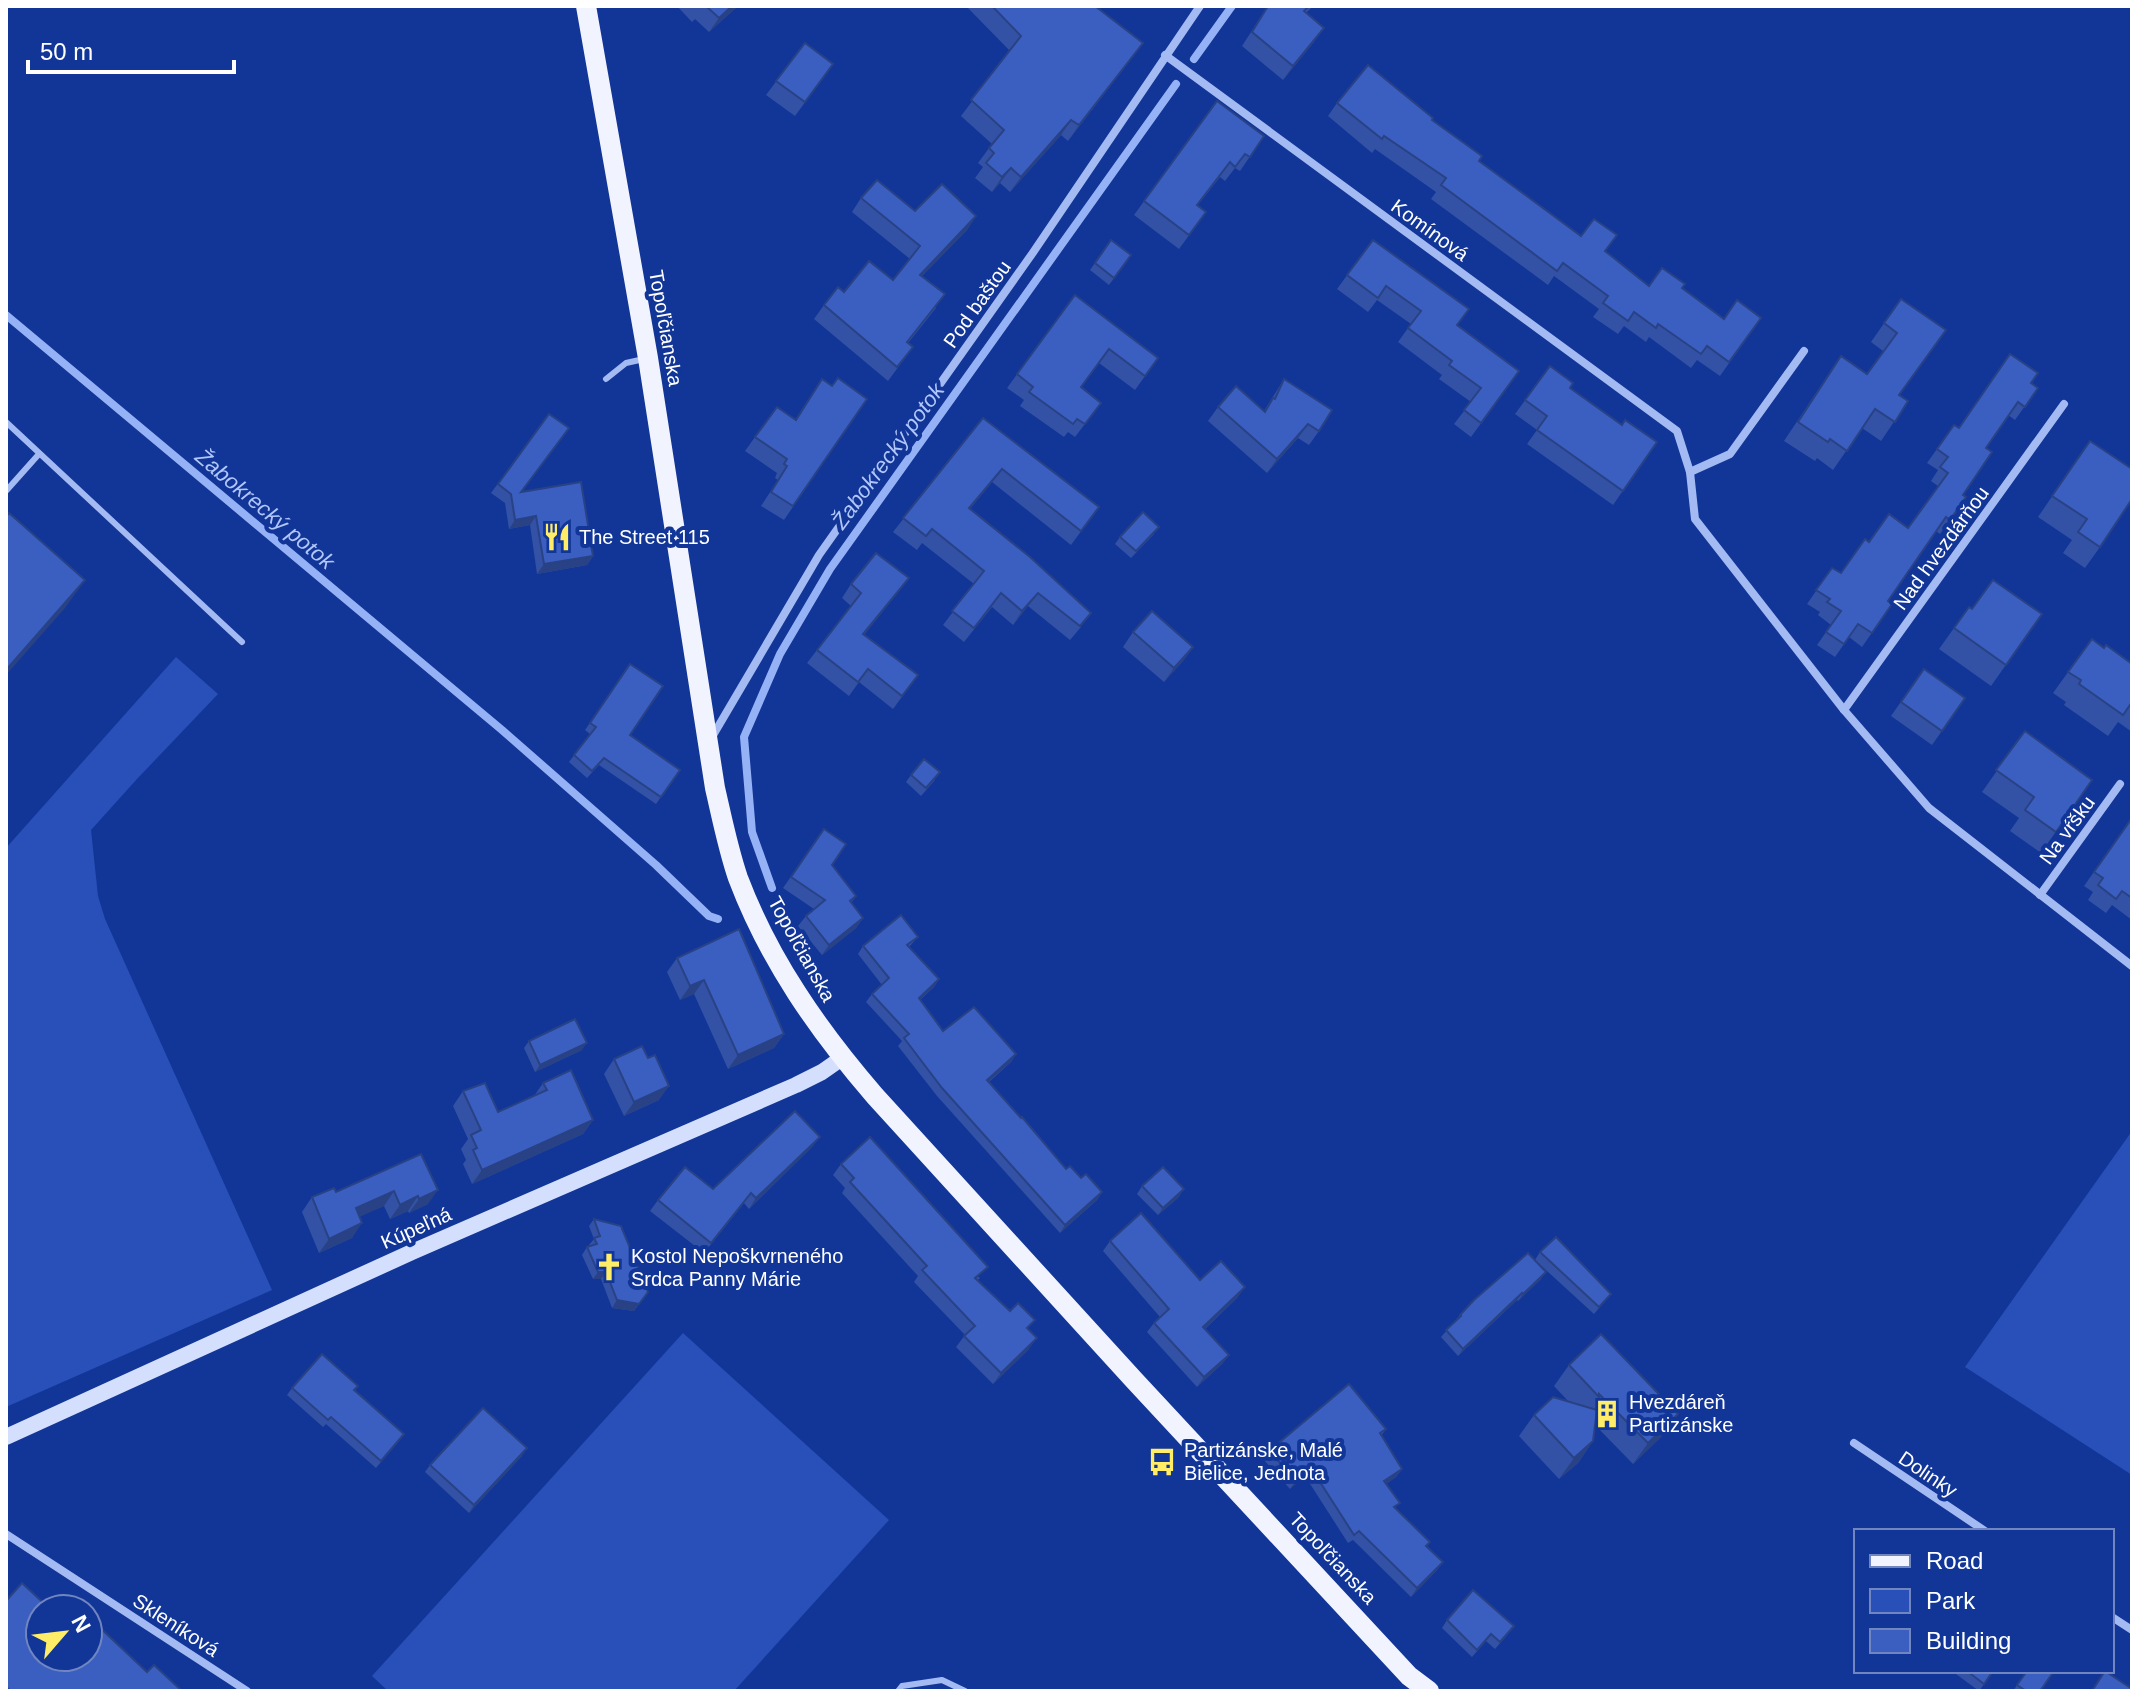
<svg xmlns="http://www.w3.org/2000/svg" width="2138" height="1697" font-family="Helvetica,sans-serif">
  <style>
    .green { fill: #2850b8 }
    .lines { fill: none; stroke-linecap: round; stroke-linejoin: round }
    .stream { stroke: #96b2f6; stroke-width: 8 }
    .lane { stroke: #a4baf3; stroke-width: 6 }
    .street { stroke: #a4baf3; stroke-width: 8 }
    .secondary { stroke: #d4dffd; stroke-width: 16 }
    .primary { stroke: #f1f4ff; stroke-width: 20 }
    .wall { fill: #3352a5 }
    .shaded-wall { fill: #294286 }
    .building { fill: #3b5fc0; stroke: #294286; stroke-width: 2 }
    .labels { text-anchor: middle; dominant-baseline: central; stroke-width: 8; stroke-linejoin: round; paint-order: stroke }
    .street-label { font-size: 20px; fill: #fff; stroke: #123698 }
    .poi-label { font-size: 20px; fill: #fff; stroke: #123698; text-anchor: start }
    .water-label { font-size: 22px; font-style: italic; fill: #b1c6fa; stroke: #123698 }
  </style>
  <rect width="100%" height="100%" fill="#123698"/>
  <!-- green -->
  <g class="green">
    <polygon points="176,657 218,694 137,779 91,830 98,896 105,919 272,1290 6,1407 6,848"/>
    <polygon points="2132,1131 2132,1475 1965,1367"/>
    <polygon points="683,1333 889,1520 734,1691 388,1691 372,1676"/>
  </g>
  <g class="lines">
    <!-- stream -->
    <g class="stream">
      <polyline points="1194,59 1232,6"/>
      <polyline points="6,315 502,730 656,865 709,916 718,919"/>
      <polyline points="772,888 752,832 744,737 780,654 830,569 1176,84"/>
    </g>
    <!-- lane -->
    <g class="lane">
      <polyline points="606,379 626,363 644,359"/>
      <polyline points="6,422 242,642"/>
      <polyline points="6,491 39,454"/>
      <polyline points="898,1691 902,1686 942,1680 965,1691"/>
    </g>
    <!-- street -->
    <g class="street">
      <polyline points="1165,55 1677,431 1690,472 1695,519 1844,710 1929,808 2132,966"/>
      <polyline points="1690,472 1730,454 1804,351"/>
      <polyline points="1844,710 2064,404"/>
      <polyline points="712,737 819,555 1032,254 1200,6"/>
      <polyline points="2040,895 2120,784"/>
      <polyline points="1854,1443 1985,1531"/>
      <polyline points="6,1534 247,1691"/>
      <polyline points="2112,1617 2132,1630"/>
    </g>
    <!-- secondary -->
    <polyline class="secondary" points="6,1437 412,1252 796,1085 822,1072 842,1058"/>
    <!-- primary -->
    <path class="primary" d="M586,6L648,358L715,788C722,818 728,849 738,878C769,960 818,1030 875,1096L1134,1380L1409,1676L1429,1691"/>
  </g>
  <!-- wall -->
  <g class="wall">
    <polygon points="677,6 738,6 709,32 695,19 692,22"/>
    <polygon points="966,6 1095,6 1132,58 1068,141 1061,135 1010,192 1000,183 992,192 975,178 983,167 978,163 992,144 961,116 1010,51"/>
    <polygon points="1268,6 1313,6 1306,13 1314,42 1283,80 1242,46"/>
    <polygon points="805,43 833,64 795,116 766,95"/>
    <polygon points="1217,101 1264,136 1240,171 1235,168 1225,181 1220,177 1197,206 1206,212 1179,249 1134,215"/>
    <polygon points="1337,103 1432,120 1479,161 1581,236 1605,252 1649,286 1682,288 1724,319 1761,318 1720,376 1697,360 1691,368 1649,337 1646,342 1624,326 1618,334 1593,317 1599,309 1554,276 1548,285 1431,199 1436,192 1375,149 1372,153 1328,116"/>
    <polygon points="861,198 915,211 976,216 967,230 922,276 936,308 908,343 913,347 888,381 814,319 824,305 844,292 893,280 910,259 852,212"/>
    <polygon points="1373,240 1457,325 1519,371 1471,437 1454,424 1471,402 1439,379 1442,375 1398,342 1411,324 1377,300 1368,312 1337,289"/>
    <polygon points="1131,255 1109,285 1090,270 1095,263"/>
    <polygon points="1075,295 1158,358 1135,390 1099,363 1081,387 1101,403 1075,437 1068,432 1064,437 1020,406 1024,400 1007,388"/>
    <polygon points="1901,299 1899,395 1908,401 1881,441 1862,428 1833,470 1817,458 1815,461 1784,441 1828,375 1867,374 1883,351 1871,342"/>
    <polygon points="1550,366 1570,388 1622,425 1657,442 1613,505 1527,444 1537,430 1515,414"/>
    <polygon points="822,379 832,386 867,399 784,520 761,506 778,480 775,478 777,473 745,451 755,437 795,420"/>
    <polygon points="1284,379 1319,431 1309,445 1298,438 1267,473 1208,421 1218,407 1264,411"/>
    <polygon points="2031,383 2038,388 2015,420 2008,415 1986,448 1963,495 1966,497 1940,534 1936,531 1888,601 1892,604 1862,647 1849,637 1835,657 1817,645 1831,625 1818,615 1820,612 1807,604 1832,568 1841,573 1869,542 1908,528 1938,486 1931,481 1938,470 1927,463 1954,425 1959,428"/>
    <polygon points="549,414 522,492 593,556 587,565 537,574 530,525 509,529 505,503 491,493"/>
    <polygon points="983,418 1099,507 1071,545 992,482 970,509 1081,627 1070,640 1028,606 1013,625 992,607 964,642 943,625 974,584 922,543 917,550 893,532"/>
    <polygon points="2090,441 2100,547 2085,568 2063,553 2072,540 2038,517"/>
    <polygon points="1154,534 1131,558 1115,544 1120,537"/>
    <polygon points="851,584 899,591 864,635 918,675 893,709 859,682 849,696 807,663 851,606 842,598"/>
    <polygon points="1969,607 1972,609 2042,614 1991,686 1939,649"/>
    <polygon points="1133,632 1193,647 1183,661 1164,682 1123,647"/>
    <polygon points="2092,639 2104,648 2132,664 2132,732 2118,722 2108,736 2064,705 2066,702 2053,693"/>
    <polygon points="630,664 630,735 680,770 656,804 599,765 587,778 569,762 590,734 585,730"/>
    <polygon points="1924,669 1965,698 1932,745 1891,716"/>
    <polygon points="2025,731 2092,780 2041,853 2010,831 2019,818 1982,792"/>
    <polygon points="911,775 935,780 921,796 906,782"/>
    <polygon points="2132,818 2132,920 2112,905 2106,913 2088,900 2093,892 2084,886"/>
    <polygon points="824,829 832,865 856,896 851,903 863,918 856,928 822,955 798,926 806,916 814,909 783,888"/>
    <polygon points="918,937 909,947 939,979 934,987 920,1000 943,1031 1016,1054 1011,1062 989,1082 1066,1169 1102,1192 1097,1200 1060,1233 937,1096 898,1046 902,1041 866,1002 872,994 882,985 858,954 863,946"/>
    <polygon points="677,958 784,1034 774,1048 728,1069 694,994 680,1000 667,972"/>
    <polygon points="529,1041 582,1050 535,1072 524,1048"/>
    <polygon points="648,1058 659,1100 624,1116 604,1074 614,1059"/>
    <polygon points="543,1083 593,1120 583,1134 472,1184 463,1164 466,1160 461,1149 468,1139 453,1106 463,1091 498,1112 534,1096"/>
    <polygon points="820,1137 812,1147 749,1209 744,1203 704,1253 650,1211 658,1200 713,1189"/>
    <polygon points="421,1154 428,1204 409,1213 408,1211 390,1219 384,1206 359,1216 352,1238 319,1253 302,1212 312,1197 336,1192"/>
    <polygon points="841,1164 980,1278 978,1280 1028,1329 1029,1349 993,1384 956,1347 965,1335 914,1282 918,1276 842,1193 845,1188 833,1175"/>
    <polygon points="1142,1186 1179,1197 1158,1215 1137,1194"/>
    <polygon points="594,1219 648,1292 634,1311 612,1308 601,1279 593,1279 582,1255 587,1247 590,1246 589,1245 594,1239 589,1226"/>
    <polygon points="1110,1241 1238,1297 1205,1329 1229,1355 1222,1364 1197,1387 1147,1332 1154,1323 1160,1317 1103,1251"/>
    <polygon points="1540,1252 1611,1294 1594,1314 1535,1260"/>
    <polygon points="1546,1272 1541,1279 1518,1301 1517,1300 1458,1356 1441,1337 1460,1315"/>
    <polygon points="1569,1365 1678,1414 1663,1435 1633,1464 1595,1425 1593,1441 1578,1463 1559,1479 1519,1436 1534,1415 1568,1401 1554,1386"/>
    <polygon points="358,1386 355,1390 404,1434 376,1468 326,1424 323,1427 287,1395 292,1388"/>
    <polygon points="1386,1429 1381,1436 1402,1469 1396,1477 1386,1484 1396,1509 1430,1542 1427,1546 1443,1562 1437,1570 1411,1597 1353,1540 1348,1543 1305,1476 1290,1489 1263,1459 1269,1451"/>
    <polygon points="522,1456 469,1513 425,1472 430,1465"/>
    <polygon points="1447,1620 1509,1633 1495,1649 1486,1641 1472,1657 1442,1628"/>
    <polygon points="1952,1671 1994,1671 1979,1691"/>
    <polygon points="2027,1671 2040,1691 2013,1691"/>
  </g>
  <!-- shaded-wall -->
  <g class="shaded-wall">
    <polygon points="732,6 738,6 709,32 719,18"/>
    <polygon points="1324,28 1314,42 1283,80 1293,66"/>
    <polygon points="1143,43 1132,58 1068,141 1079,125"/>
    <polygon points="1071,120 1061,135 1010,192 1021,177"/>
    <polygon points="1011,168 1000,183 992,192 1002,177"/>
    <polygon points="976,216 967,230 910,288 920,275"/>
    <polygon points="1308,424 1298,438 1267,473 1277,459"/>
    <polygon points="1002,469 992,482 959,522 969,508"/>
    <polygon points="536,516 530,525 509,529 515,520"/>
    <polygon points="593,556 587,565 537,574 544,564"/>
    <polygon points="909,578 899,591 854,648 863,634"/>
    <polygon points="85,580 65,608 6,675 6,670"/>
    <polygon points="1038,593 1028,606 1013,625 1022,611"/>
    <polygon points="1193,647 1183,661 1164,682 1174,668"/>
    <polygon points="863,918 856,928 822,955 829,945"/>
    <polygon points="939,979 934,987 913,1006 919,998"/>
    <polygon points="704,980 694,994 680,1000 690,986"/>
    <polygon points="784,1034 774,1048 728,1069 738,1055"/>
    <polygon points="587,1043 582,1050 535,1072 540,1065"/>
    <polygon points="1016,1054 1011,1062 981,1088 987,1080"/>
    <polygon points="669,1086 659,1100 624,1116 634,1102"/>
    <polygon points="593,1120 583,1134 472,1184 482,1170"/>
    <polygon points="820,1137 812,1147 749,1209 756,1198"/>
    <polygon points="1184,1189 1179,1197 1158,1215 1163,1208"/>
    <polygon points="438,1190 428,1204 409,1213 419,1199"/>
    <polygon points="394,1191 384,1206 346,1223 356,1208"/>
    <polygon points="1102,1192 1097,1200 1060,1233 1065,1225"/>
    <polygon points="418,1196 408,1211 390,1219 400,1205"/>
    <polygon points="362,1223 352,1238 319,1253 329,1239"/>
    <polygon points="598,1272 606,1272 601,1279 593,1279"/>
    <polygon points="1546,1272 1541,1279 1518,1301 1523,1294"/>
    <polygon points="1245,1287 1238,1297 1196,1337 1203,1327"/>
    <polygon points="648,1292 634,1311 612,1308 617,1300"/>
    <polygon points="1522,1293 1517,1300 1458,1356 1463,1349"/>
    <polygon points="1037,1338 1029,1349 993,1384 1001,1373"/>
    <polygon points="1229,1355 1222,1364 1197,1387 1204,1377"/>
    <polygon points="1678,1414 1663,1435 1633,1464 1648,1443"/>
    <polygon points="1593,1441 1578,1463 1559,1479 1574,1458"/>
    <polygon points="527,1448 522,1456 469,1513 474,1505"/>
    <polygon points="1311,1468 1305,1476 1290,1489 1296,1480"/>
    <polygon points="1402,1469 1396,1477 1378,1490 1384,1481"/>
    <polygon points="1443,1562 1437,1570 1411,1597 1417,1588"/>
  </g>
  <!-- building -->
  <g class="building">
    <polygon points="706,6 732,6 719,18"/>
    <polygon points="992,6 1095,6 1143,43 1079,125 1071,120 1021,177 1011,168 1002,177 986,163 994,153 989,148 1004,130 971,100 1021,36"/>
    <polygon points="1268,6 1309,6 1304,11 1324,28 1293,66 1252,32"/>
    <polygon points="805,43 833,64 805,102 776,81"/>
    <polygon points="1368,65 1433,118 1432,120 1482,156 1479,161 1581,236 1594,219 1617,235 1605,251 1649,286 1662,268 1685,284 1682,288 1724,319 1737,300 1761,318 1729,362 1707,346 1701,354 1658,324 1656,328 1634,312 1628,321 1603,303 1608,296 1563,263 1557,271 1441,185 1446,178 1384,136 1382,139 1337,103"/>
    <polygon points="1217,101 1264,136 1250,157 1245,154 1235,167 1230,162 1197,205 1206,212 1189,235 1144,201"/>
    <polygon points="877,180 915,211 942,184 976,216 920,275 945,294 907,342 913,347 897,367 824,305 838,287 844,292 869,261 893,280 920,246 861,198"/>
    <polygon points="1111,240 1131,255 1114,278 1095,263"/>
    <polygon points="1373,240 1469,309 1457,325 1519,371 1481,423 1464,410 1481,388 1449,365 1452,361 1408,328 1421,311 1386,286 1378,298 1347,275"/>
    <polygon points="1075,295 1158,358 1145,376 1109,349 1081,387 1101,403 1085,424 1077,419 1073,424 1029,392 1033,387 1017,374"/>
    <polygon points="1901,299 1946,330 1899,395 1908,401 1895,422 1875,409 1847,451 1830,439 1828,442 1798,422 1841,356 1867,374 1897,333 1884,323"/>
    <polygon points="2010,354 2038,373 2031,383 2038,388 2025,407 2018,402 1986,448 1992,452 1963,495 1966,497 1950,520 1946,517 1888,601 1892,604 1872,633 1858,624 1844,644 1826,632 1841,611 1827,602 1830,599 1816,590 1832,568 1841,573 1865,539 1869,542 1889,514 1908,528 1948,473 1940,467 1948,457 1937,449 1954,425 1959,428"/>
    <polygon points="1550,366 1573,383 1570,388 1622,425 1625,420 1657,442 1623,491 1537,430 1547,416 1525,400"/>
    <polygon points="838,378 867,399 793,506 771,492 787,466 784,464 787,459 755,437 777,407 796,420 822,379 832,386"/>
    <polygon points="1284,379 1332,410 1319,431 1308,424 1277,459 1218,407 1236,386 1265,412 1273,398 1275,399"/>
    <polygon points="549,414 569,428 521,492 581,482 593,556 544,564 536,516 515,520 511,494 498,484"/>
    <polygon points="983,418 1099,507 1081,531 1002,469 969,508 1030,557 1091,613 1080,626 1038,593 1022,611 1001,593 974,628 952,611 984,571 932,529 926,536 903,518"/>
    <polygon points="2090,441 2132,469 2132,499 2100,547 2078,532 2087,519 2052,496"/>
    <polygon points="1143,512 1159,527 1136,551 1120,537"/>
    <polygon points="9,513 85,580 6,670 6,517"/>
    <polygon points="876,553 909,578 863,634 918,675 902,696 868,669 858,682 817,650 861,593 851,584"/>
    <polygon points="1993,580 2042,614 2006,665 1954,628 1969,607 1972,609"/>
    <polygon points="1152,611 1193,647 1174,668 1133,632"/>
    <polygon points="2092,639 2104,648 2106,645 2132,664 2132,702 2123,715 2079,684 2081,680 2068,672"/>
    <polygon points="630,664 663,686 630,735 680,770 661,797 604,758 592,771 574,755 596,727 590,723"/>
    <polygon points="1924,669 1965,698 1942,731 1901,702"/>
    <polygon points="2025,731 2092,780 2056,832 2025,810 2034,797 1996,770"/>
    <polygon points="924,759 940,772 926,788 911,775"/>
    <polygon points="2132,818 2132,898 2122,891 2116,899 2098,885 2103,878 2094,872"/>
    <polygon points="824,829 846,844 832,865 856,896 850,901 863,918 829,945 806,916 825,900 791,877"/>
    <polygon points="901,915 918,937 907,945 939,979 919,998 943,1031 974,1007 1016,1054 987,1080 1021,1118 1022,1117 1066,1169 1070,1166 1081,1178 1086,1174 1102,1192 1065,1225 942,1088 904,1038 909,1034 872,994 889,978 863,946"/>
    <polygon points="739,929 784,1034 738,1055 704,980 690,986 677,958"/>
    <polygon points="575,1019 587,1043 540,1065 529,1041"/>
    <polygon points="642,1046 648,1058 655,1055 669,1086 634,1102 614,1059"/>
    <polygon points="571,1070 593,1120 482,1170 473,1150 477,1148 471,1135 481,1130 463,1091 485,1083 498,1112 547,1090 543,1083"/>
    <polygon points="795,1111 820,1137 756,1198 751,1193 711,1243 658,1200 685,1167 713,1189"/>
    <polygon points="870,1137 988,1267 975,1278 1010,1311 1018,1303 1035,1320 1027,1328 1037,1338 1001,1373 964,1336 975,1326 922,1270 927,1266 850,1182 854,1178 841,1164"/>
    <polygon points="421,1154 438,1190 419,1199 418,1196 400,1205 394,1191 356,1208 362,1223 329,1239 312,1197 334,1188 336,1192"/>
    <polygon points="1163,1167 1184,1189 1163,1208 1142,1186"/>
    <polygon points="1141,1213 1200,1280 1221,1261 1245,1287 1203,1327 1229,1355 1204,1377 1154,1323 1169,1309 1110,1241"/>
    <polygon points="594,1219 621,1226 648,1292 639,1304 617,1300 606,1272 598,1272 587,1247 597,1244 594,1238 600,1236"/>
    <polygon points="1556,1237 1611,1294 1599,1307 1540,1252"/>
    <polygon points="1528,1253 1546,1272 1523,1294 1522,1293 1463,1349 1446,1330 1461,1316 1460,1315 1474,1300"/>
    <polygon points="1601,1334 1678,1414 1648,1443 1599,1394 1599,1397 1569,1365"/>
    <polygon points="322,1354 358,1386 354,1390 404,1434 381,1461 331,1417 328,1420 292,1388"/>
    <polygon points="1349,1384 1386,1429 1380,1433 1402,1469 1384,1481 1400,1503 1394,1507 1430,1542 1426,1546 1443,1562 1417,1588 1359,1531 1354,1535 1311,1468 1296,1480 1269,1451"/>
    <polygon points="1553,1397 1597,1410 1593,1441 1574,1458 1534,1415"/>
    <polygon points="483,1408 527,1448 474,1505 430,1465"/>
    <polygon points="22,1583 50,1609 40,1609 40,1657 88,1657 88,1621 94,1626 96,1624 147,1672 154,1665 182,1691 11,1691 6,1687 6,1601"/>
    <polygon points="1473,1590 1514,1626 1500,1642 1491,1634 1477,1650 1447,1620"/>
    <polygon points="64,1599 75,1609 55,1609"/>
    <polygon points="1967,1671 1993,1671 1984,1684"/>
    <polygon points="2027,1671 2054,1671 2040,1691 2026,1691 2017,1685"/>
    <polygon points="2105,1671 2132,1689 2132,1691 2092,1691"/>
  </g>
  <!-- icons -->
  <defs>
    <symbol id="restaurant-bare" viewBox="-9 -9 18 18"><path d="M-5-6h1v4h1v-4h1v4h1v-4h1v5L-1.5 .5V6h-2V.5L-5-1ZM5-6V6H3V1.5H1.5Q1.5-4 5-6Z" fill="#ffed67" stroke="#123698" stroke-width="2.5" paint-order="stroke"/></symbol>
    <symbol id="church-bare" viewBox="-9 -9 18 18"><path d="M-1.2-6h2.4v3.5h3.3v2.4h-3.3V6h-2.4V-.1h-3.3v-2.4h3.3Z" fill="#ffed67" stroke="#123698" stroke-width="2.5" paint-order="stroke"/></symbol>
    <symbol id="building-bare" viewBox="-9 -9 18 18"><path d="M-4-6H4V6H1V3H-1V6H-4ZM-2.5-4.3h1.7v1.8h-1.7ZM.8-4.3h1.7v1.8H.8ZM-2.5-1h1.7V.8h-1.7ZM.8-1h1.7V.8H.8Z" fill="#ffed67" stroke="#123698" stroke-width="2.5" paint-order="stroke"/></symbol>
    <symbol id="bus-bare" viewBox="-9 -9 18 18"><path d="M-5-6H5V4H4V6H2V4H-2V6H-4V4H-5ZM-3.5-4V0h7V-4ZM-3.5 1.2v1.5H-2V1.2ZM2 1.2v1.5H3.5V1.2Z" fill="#ffed67" stroke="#123698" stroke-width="2.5" paint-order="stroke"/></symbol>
  </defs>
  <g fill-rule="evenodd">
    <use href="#restaurant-bare" x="537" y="517" width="40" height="40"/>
    <use href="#church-bare" x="589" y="1247" width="40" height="40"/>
    <use href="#building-bare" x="1587" y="1394" width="40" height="40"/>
    <use href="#bus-bare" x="1142" y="1442" width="40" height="40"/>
  </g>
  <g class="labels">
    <!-- street labels -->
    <g class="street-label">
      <text transform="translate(1430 230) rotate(36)">Komínová</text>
      <text transform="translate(977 304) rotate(-55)">Pod baštou</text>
      <text transform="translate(666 328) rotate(80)">Topoľčianska</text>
      <text transform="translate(1941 548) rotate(-54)">Nad hvezdárňou</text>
      <text transform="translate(2067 830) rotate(-54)">Na vŕšku</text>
      <text transform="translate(802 949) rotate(61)">Topoľčianska</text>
      <text transform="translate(416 1228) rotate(-24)">Kúpeľná</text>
      <text transform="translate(1928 1474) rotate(34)">Dolinky</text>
      <text transform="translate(1333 1558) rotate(47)">Topoľčianska</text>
      <text transform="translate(176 1625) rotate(33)">Skleníková</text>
    </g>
    <!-- poi labels -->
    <g class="poi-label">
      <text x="579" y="537">The Street 115</text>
      <text x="631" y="1256">Kostol Nepoškvrneného<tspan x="631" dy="23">Srdca Panny Márie</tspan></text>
      <text x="1629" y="1402">Hvezdáreň<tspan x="1629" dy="23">Partizánske</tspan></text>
      <text x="1184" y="1450">Partizánske, Malé<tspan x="1184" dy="23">Bielice, Jednota</tspan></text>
    </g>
    <!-- water labels -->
    <g class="water-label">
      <text transform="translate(888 456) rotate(-54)">Žabokrecký potok</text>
      <text transform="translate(265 509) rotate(40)">Žabokrecký potok</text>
    </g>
  </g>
  <!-- border -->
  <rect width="2138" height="1697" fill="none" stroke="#ffffff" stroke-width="16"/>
  <!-- legend -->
  <rect x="1854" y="1529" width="260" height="144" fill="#123698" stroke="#7186c1" stroke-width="2"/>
  <rect x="1870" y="1555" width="40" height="12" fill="#f1f4ff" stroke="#7186c1" stroke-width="2"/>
  <text x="1926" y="1569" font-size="24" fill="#ffffff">Road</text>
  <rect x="1870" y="1589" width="40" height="24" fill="#2850b8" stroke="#7186c1" stroke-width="2"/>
  <text x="1926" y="1609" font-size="24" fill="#ffffff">Park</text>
  <rect x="1870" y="1629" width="40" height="24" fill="#3b5fc0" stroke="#7186c1" stroke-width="2"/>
  <text x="1926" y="1649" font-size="24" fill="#ffffff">Building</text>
  <!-- north arrow -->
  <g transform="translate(64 1633) rotate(62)"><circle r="38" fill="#123698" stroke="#7186c1" stroke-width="2"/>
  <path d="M0-6L14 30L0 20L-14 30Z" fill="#ffed67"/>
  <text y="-12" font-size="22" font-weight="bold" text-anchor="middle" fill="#ffffff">N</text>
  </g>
  <!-- scale -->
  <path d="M28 60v12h206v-12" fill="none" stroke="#ffffff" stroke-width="4"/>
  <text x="40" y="60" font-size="24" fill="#ffffff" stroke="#123698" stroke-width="6" paint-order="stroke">50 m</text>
</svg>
